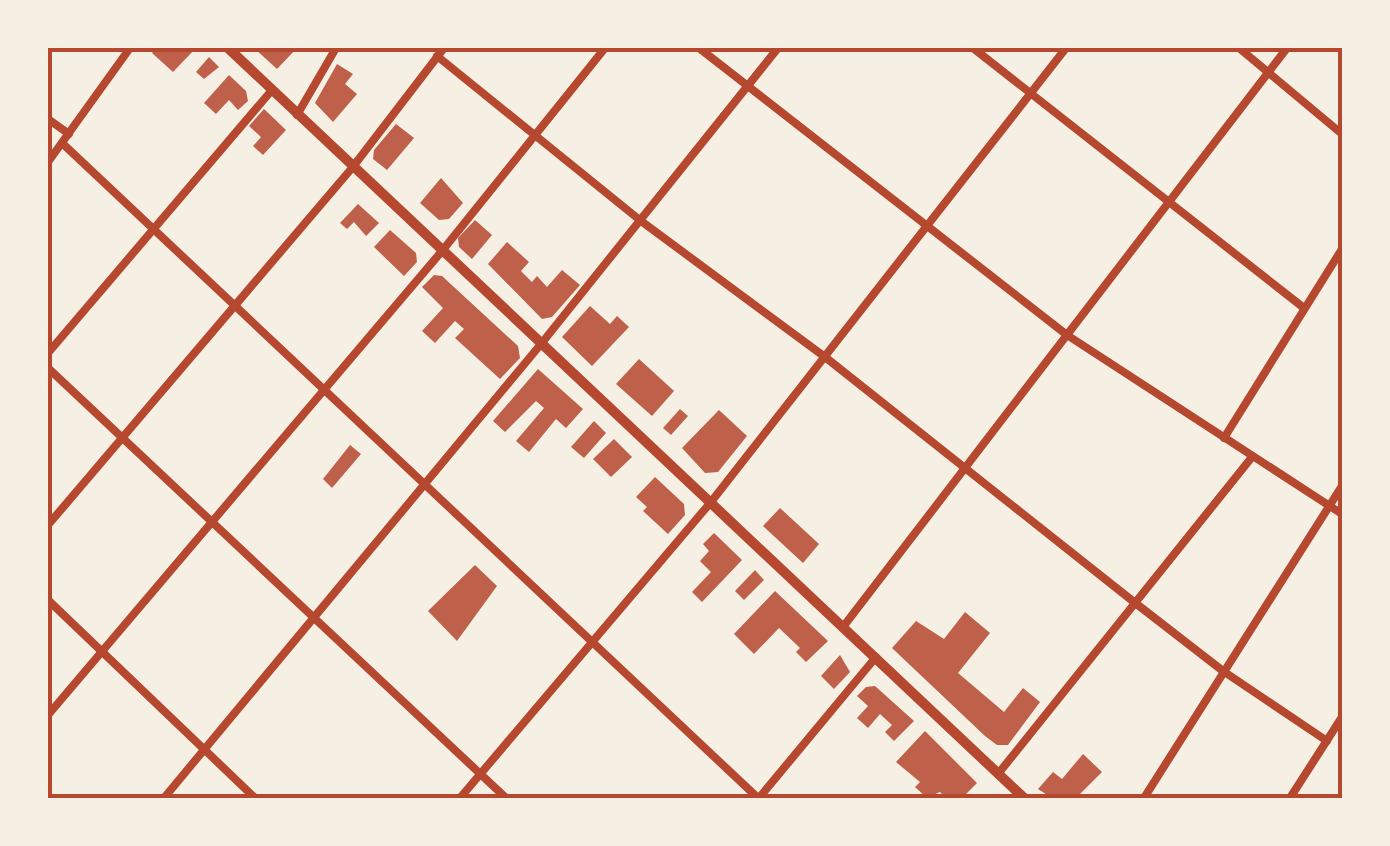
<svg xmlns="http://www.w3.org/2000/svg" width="1390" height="846" font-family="Overpass,sans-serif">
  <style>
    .building { fill: #bf614a }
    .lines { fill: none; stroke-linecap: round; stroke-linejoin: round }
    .minor { stroke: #b5482f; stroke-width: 8 }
    .secondary { stroke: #b5482f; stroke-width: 10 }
    .neatline { fill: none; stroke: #b5482f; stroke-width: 4 }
  </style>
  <rect width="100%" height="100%" fill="#f6efe4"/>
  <!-- building -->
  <g class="building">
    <polygon points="157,48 196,48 173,72 152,53"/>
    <polygon points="254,48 297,48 277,69"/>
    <polygon points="209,57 219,67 204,79 196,72"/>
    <polygon points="337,64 353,74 345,84 357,94 333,122 315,103"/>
    <polygon points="229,75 246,91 248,101 238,110 229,100 216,114 204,103"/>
    <polygon points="264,109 286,130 263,155 253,146 261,137 249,126"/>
    <polygon points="396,124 414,138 387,170 373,159 374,150"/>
    <polygon points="441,178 463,203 449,219 439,220 420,203"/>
    <polygon points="358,204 379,223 366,236 354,222 347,229 340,223"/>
    <polygon points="475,220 492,235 472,259 459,247 458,238"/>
    <polygon points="390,230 416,253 417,262 404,276 374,247"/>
    <polygon points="507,242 529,262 521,271 532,282 537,276 547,287 562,270 580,285 552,317 542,319 488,264"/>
    <polygon points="434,275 442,276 518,346 520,358 500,379 455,338 464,329 455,321 435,343 422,331 443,308 422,287"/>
    <polygon points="590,306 610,324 617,316 629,327 592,366 562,337"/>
    <polygon points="639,359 674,391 652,416 616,384"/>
    <polygon points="538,369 583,409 566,428 556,419 529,452 516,441 544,408 536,401 505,432 493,421"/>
    <polygon points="680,409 688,416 671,435 663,428"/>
    <polygon points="719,410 747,436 718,472 705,473 682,448"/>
    <polygon points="594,421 606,433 584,458 571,447"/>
    <polygon points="614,439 632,457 611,477 593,459"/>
    <polygon points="350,445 361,454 332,488 323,479"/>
    <polygon points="655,477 684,504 685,515 668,534 643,511 647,507 636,497"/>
    <polygon points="780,508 819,544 803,563 763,526"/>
    <polygon points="714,533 742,560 702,602 692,592 711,572 700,561 709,551 703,544"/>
    <polygon points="475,565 497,586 457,641 428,611"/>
    <polygon points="755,570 764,580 744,600 735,591"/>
    <polygon points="775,591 828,641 806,662 796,652 800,648 779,628 754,654 734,634"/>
    <polygon points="965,612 990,633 958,673 1004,712 1023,688 1040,702 1008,745 997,745 985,736 892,648 916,621 944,639"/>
    <polygon points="840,655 850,672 834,689 821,676"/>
    <polygon points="875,686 914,721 894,741 885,732 892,725 880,714 868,728 857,718 868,706 857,696 866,687"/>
    <polygon points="925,731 977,783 962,798 946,798 940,792 927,798 915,787 920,782 896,762"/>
    <polygon points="1083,754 1102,772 1076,798 1052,798 1038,789 1053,772 1062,779"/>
  </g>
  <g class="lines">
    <!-- minor -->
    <g class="minor">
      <polyline points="699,48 1067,335 1342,514"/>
      <polyline points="973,48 1304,308"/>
      <polyline points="1239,48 1342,134"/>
      <polyline points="437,56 641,221 825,357 1134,602 1223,671 1327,741"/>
      <polyline points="297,115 336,48"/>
      <polyline points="48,119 69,134"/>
      <polyline points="62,143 758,798"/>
      <polyline points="48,162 130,48"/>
      <polyline points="48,353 272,90"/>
      <polyline points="48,368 506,798"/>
      <polyline points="1224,438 1342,249"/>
      <polyline points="48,525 352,168 444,48"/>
      <polyline points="48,600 255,798"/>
      <polyline points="843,627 1287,48"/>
      <polyline points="48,715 442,251 605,48"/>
      <polyline points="998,774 1252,457"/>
      <polyline points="164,798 541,344 778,48"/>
      <polyline points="460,798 711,502 1066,48"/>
      <polyline points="759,798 876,657"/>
      <polyline points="1144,798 1342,486"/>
      <polyline points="1290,798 1342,717"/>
    </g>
    <!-- secondary -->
    <polyline class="secondary" points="228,48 1024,798"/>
  </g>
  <!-- border -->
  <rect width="1390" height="846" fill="none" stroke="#f6efe4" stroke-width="100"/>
  <rect x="50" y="50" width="1290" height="746" class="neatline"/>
</svg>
